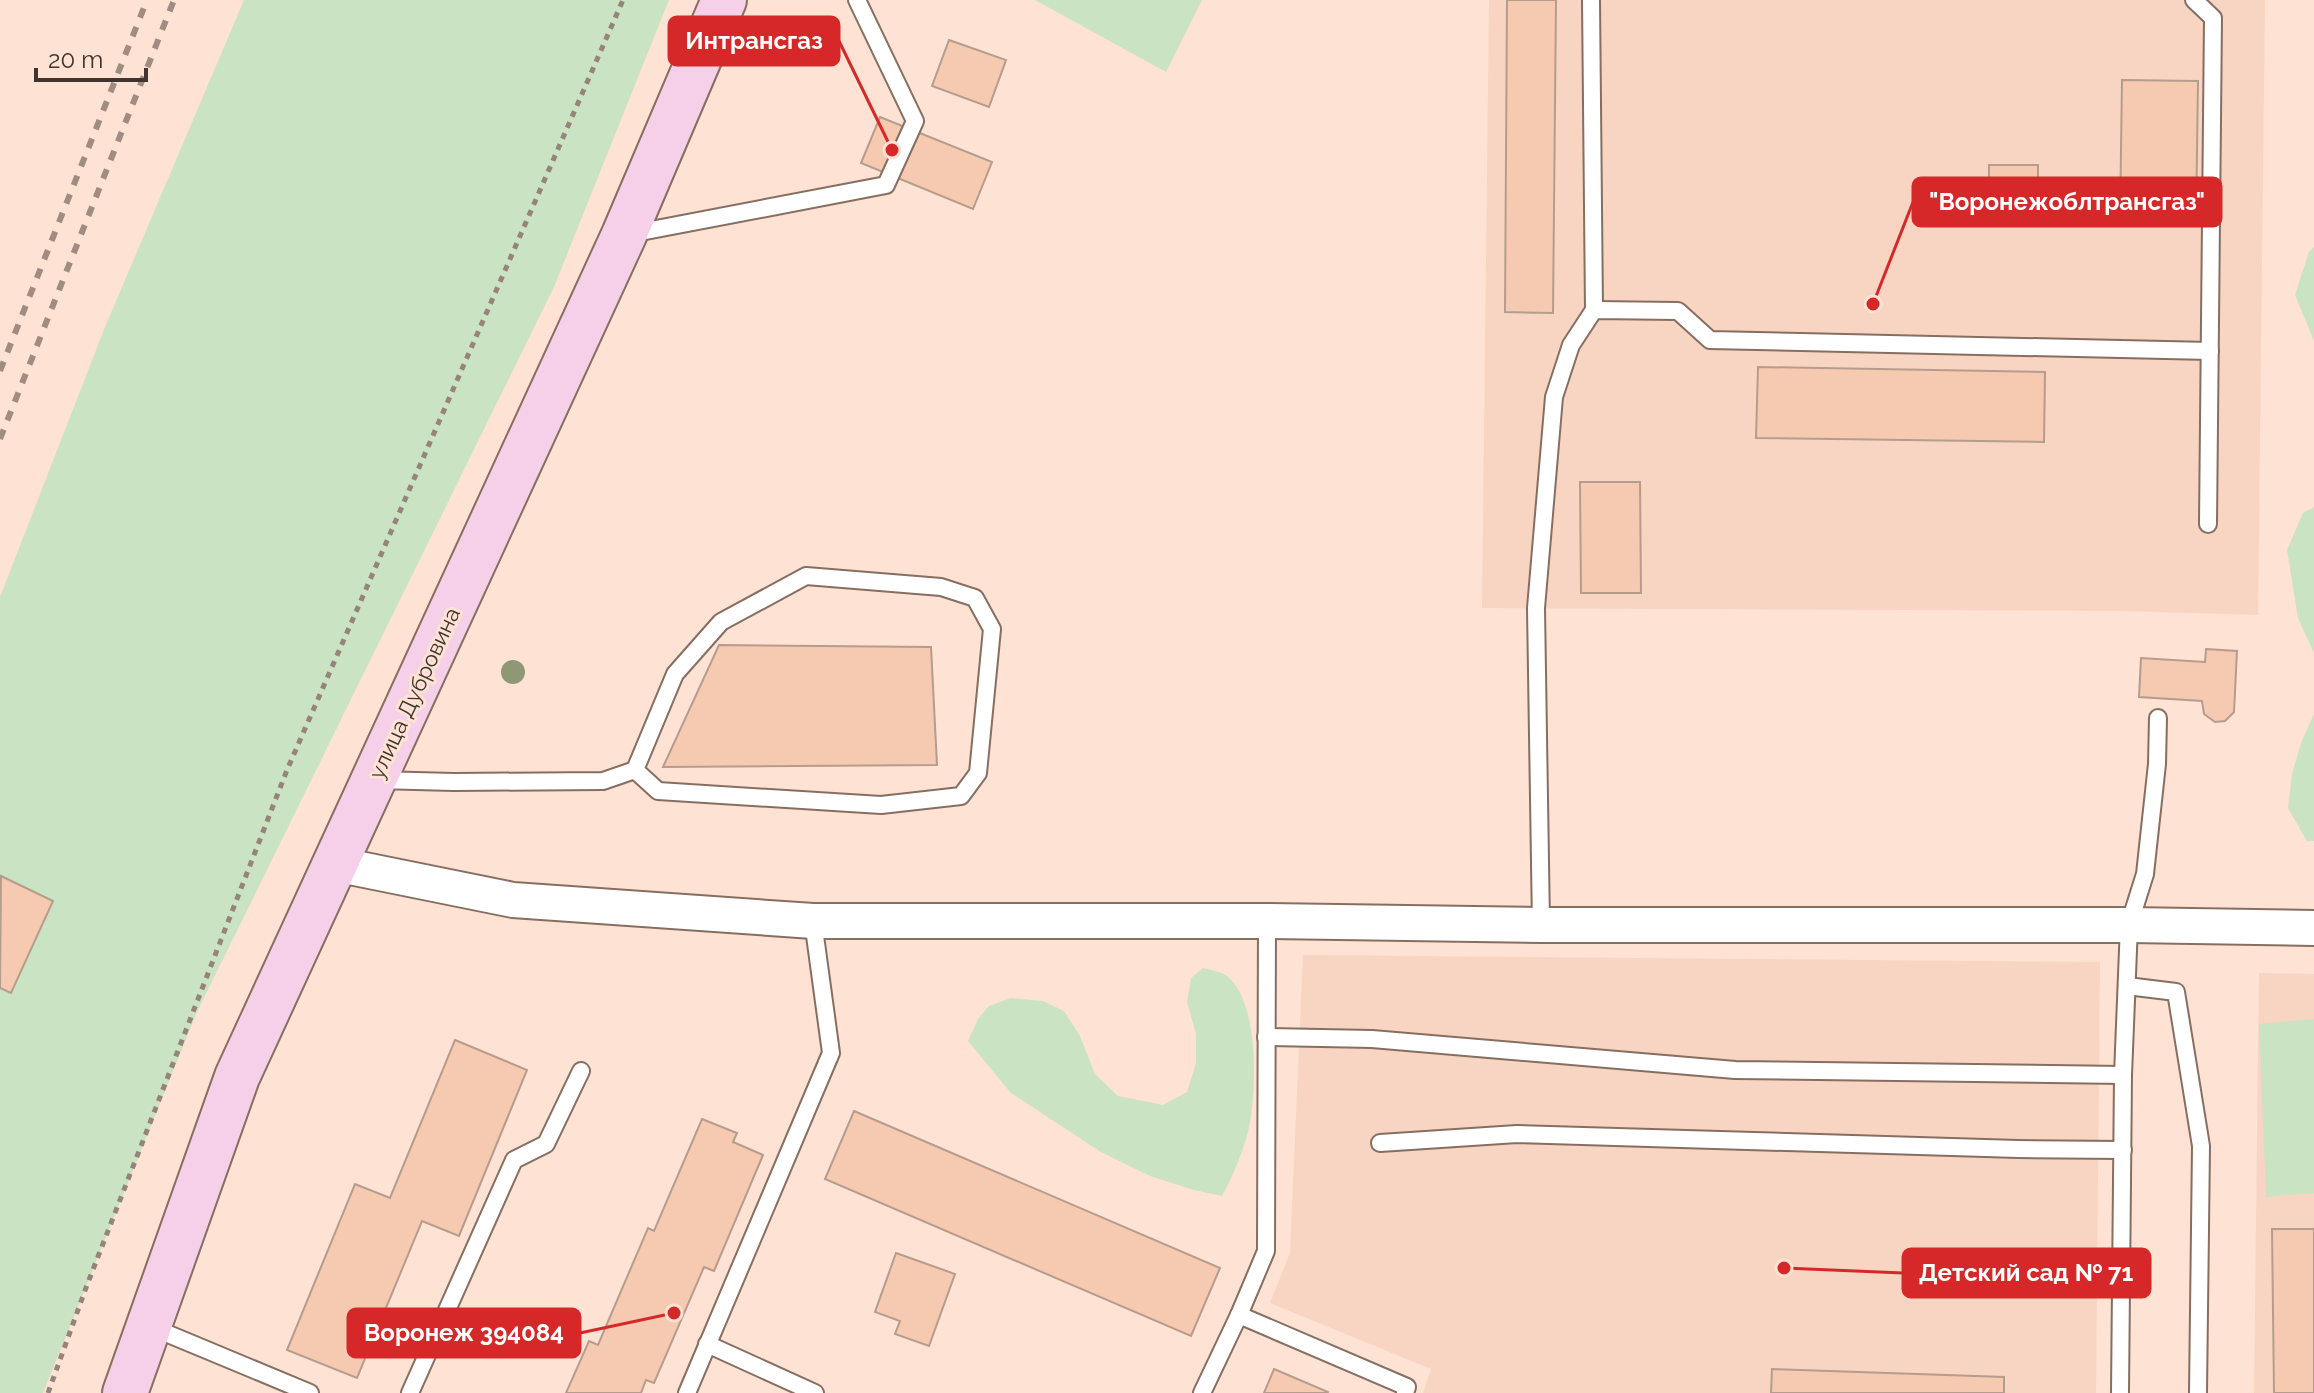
<svg xmlns="http://www.w3.org/2000/svg" width="2314" height="1393" font-family="Raleway,sans-serif">
  <style>
    .built { fill: #f7d5c2 }
    .green { fill: #cae3c2 }
    .building { fill: #f6cab1; stroke: #b69c8d; stroke-width: 2 }
    .lines { fill: none; stroke-linecap: round; stroke-linejoin: round }
    .service-casing { stroke: #866e61; stroke-width: 20 }
    .minor-casing { stroke: #866e61; stroke-width: 38 }
    .secondary-casing { stroke: #866e61; stroke-width: 48 }
    .path { stroke: #968379; stroke-width: 5; stroke-dasharray: 6 6; stroke-linecap: butt }
    .service { stroke: #fff; stroke-width: 16 }
    .minor { stroke: #fff; stroke-width: 34 }
    .secondary { stroke: #f5d0e8; stroke-width: 44 }
    .rail { stroke: #a08c81; stroke-width: 6; stroke-dasharray: 10 10; stroke-linecap: butt }
    .tree { fill: #8f9874 }
    .labels { text-anchor: middle; dominant-baseline: central; stroke-width: 6; stroke-linejoin: round; paint-order: stroke }
    .street-label { font-size: 22px; fill: #3f342e; stroke: #fee2d3 }
    .leader { fill: none; stroke: #d62828; stroke-width: 3 }
    .callout-dot { fill: #d62828; stroke: #fee2d3; stroke-width: 3 }
    .callout { fill: #d62828; stroke: #d62828; stroke-width: 3 }
    .callout-label { font-size: 24px; text-anchor: middle; font-weight: bold; fill: #fff }
  </style>
  <rect width="100%" height="100%" fill="#fee2d3"/>
  <!-- built -->
  <g class="built">
    <polygon points="1489,0 2265,0 2258,615 2123,611 1482,608"/>
    <polygon points="1303,955 2100,962 2096,1393 1423,1393 1431,1369 1270,1303 1290,1253"/>
    <polygon points="2259,973 2314,974 2314,1393 2254,1393"/>
  </g>
  <!-- green -->
  <g class="green">
    <polygon points="244,0 669,0 554,287 197,1012 43,1393 0,1393 0,597 105,327"/>
    <polygon points="1035,0 1202,0 1166,72"/>
    <polygon points="2314,247 2314,341 2295,295 2309,252"/>
    <polygon points="2314,507 2314,653 2298,618 2287,550 2303,513"/>
    <polygon points="2314,714 2314,841 2307,841 2288,808 2292,774 2301,743"/>
    <path d="M1203,968C1211,970 1221,972 1227,976C1260,1002 1257,1094 1248,1132C1242,1154 1233,1176 1222,1196L1194,1190L1150,1176L1101,1152L1011,1093L968,1041L978,1019L989,1006L1011,998L1043,1001L1064,1011L1080,1036L1095,1074L1118,1096L1163,1105L1187,1092L1196,1063V1034L1187,1002L1191,978Z"/>
    <polygon points="2314,1019 2314,1193 2266,1197 2259,1024"/>
  </g>
  <!-- building -->
  <g class="building">
    <polygon points="1507,0 1556,0 1553,313 1505,312"/>
    <polygon points="949,40 1006,60 989,107 932,86"/>
    <polygon points="2122,80 2198,81 2196,222 2120,220"/>
    <polygon points="880,117 992,162 973,209 861,163"/>
    <rect x="1989" y="165" width="49" height="28"/>
    <polygon points="1758,367 2045,372 2044,442 1756,438"/>
    <polygon points="1580,482 1640,482 1641,593 1581,593"/>
    <polygon points="719,645 931,647 937,765 663,767"/>
    <polygon points="2206,649 2237,651 2234,712 2225,721 2215,722 2204,714 2202,701 2139,697 2141,658 2205,662"/>
    <polygon points="1,876 53,901 11,993 0,988"/>
    <polygon points="455,1040 527,1070 459,1236 422,1221 357,1378 287,1350 355,1184 390,1198"/>
    <polygon points="854,1111 1220,1268 1191,1336 825,1179"/>
    <polygon points="702,1119 737,1133 733,1142 763,1155 714,1271 704,1267 654,1383 646,1380 641,1393 566,1393 589,1341 598,1345 648,1228 654,1231"/>
    <polygon points="2272,1229 2314,1229 2314,1393 2274,1393"/>
    <polygon points="896,1253 955,1274 929,1346 895,1334 900,1321 875,1312"/>
    <polygon points="1274,1369 1328,1392 1327,1393 1264,1393"/>
    <polygon points="1772,1369 2004,1377 2004,1393 1771,1393"/>
  </g>
  <g class="lines">
    <defs>
      <g id="service">
        <polyline points="1591,0 1594,310"/>
        <polyline points="2194,0 2213,18 2208,524"/>
        <polyline points="630,234 886,185 915,121 857,0"/>
        <polyline points="376,780 454,782 603,781 635,770 675,674 721,622 806,576 941,587 975,598 992,629 978,773 961,796 881,805 658,791 635,770"/>
        <polyline points="1541,925 1536,608 1554,397 1571,345 1594,310 1678,311 1710,340 2210,351"/>
        <polyline points="2127,986 2176,992 2201,1146 2198,1393"/>
        <polyline points="1266,1037 1372,1039 1735,1070 2123,1075"/>
        <polyline points="1380,1143 1517,1134 2018,1149 2123,1150"/>
        <polyline points="1239,1315 1407,1387 1405,1393"/>
        <polyline points="149,1326 310,1393"/>
        <polyline points="707,1344 815,1393"/>
        <polyline points="410,1393 514,1160 546,1144 581,1071"/>
        <polyline points="687,1393 831,1053 813,921"/>
        <polyline points="1202,1393 1239,1315 1266,1251 1267,921"/>
        <polyline points="2120,1393 2123,1075 2129,925 2145,874 2157,764 2158,718"/>
      </g>
      <polyline id="minor" points="335,864 513,900 813,921 1267,921 1541,925 2129,925 2314,928"/>
      <polyline id="secondary" points="125,1393 237,1077 624,235 724,0"/>
    </defs>
    <!-- service casing -->
    <use href="#service" class="service-casing"/>
    <!-- minor casing -->
    <use href="#minor" class="minor-casing"/>
    <!-- secondary casing -->
    <use href="#secondary" class="secondary-casing"/>
    <!-- path -->
    <polyline class="path" points="48,1393 87,1285 287,770 623,0"/>
    <!-- service -->
    <use href="#service" class="service"/>
    <!-- minor -->
    <use href="#minor" class="minor"/>
    <!-- secondary -->
    <use href="#secondary" class="secondary"/>
    <!-- rail -->
    <g class="rail">
      <polyline points="0,371 147,0"/>
      <polyline points="0,439 174,0"/>
    </g>
  </g>
  <!-- trees -->
  <circle class="tree" cx="513" cy="672" r="12"/>
  <g class="labels">
    <!-- street labels -->
    <g class="street-label">
      <text transform="translate(414 693) rotate(-65)">улица Дубровина</text>
    </g>
  </g>
  <!-- callouts -->
  <path class="leader" d="M892 150L839 41M1873 304L1913 202M1784 1268L1903 1273M674 1313L580 1333"/>
  <g class="callout-dot">
    <circle cx="892" cy="150" r="8"/>
    <circle cx="1873" cy="304" r="8"/>
    <circle cx="1784" cy="1268" r="8"/>
    <circle cx="674" cy="1313" r="8"/>
  </g>
  <g class="callout">
    <rect x="669" y="17" width="170" height="48" rx="8"/>
    <rect x="1913" y="178" width="308" height="48" rx="8"/>
    <rect x="1903" y="1249" width="247" height="48" rx="8"/>
    <rect x="348" y="1309" width="232" height="48" rx="8"/>
  </g>
  <g class="callout-label">
    <text x="754" y="49">Интрансгаз</text>
    <text x="2067" y="210">"Воронежоблтрансгаз"</text>
    <text x="2026" y="1281">Детский сад № 71</text>
    <text x="464" y="1341">Воронеж 394084</text>
  </g>
  <!-- scale -->
  <path d="M36 68v12h110v-12" fill="none" stroke="#3f342e" stroke-width="4"/>
  <text x="48" y="68" font-size="24" fill="#3f342e" stroke="#fee2d3" stroke-width="6" paint-order="stroke">20 m</text>
</svg>
